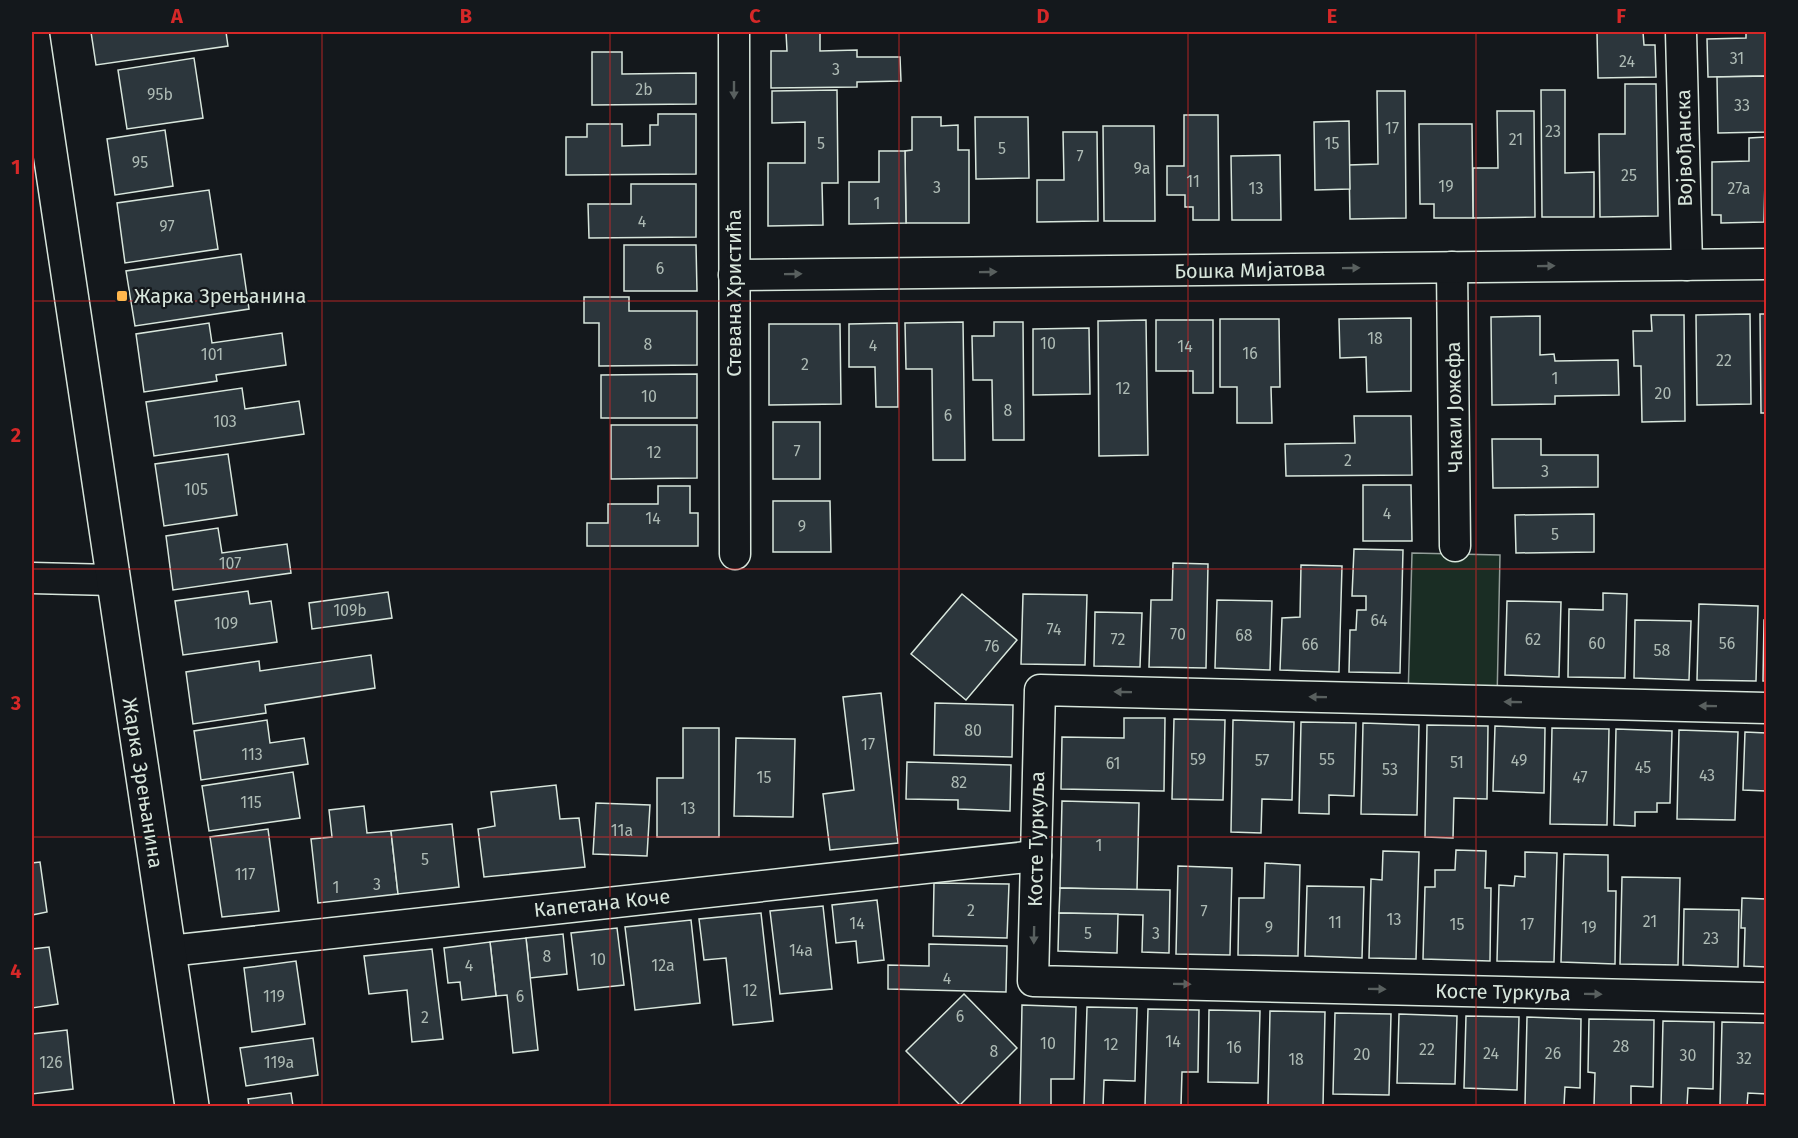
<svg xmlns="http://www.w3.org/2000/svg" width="1798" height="1138" font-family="'Fira Sans',sans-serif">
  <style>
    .green { fill: #1a2d24; stroke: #939e99; stroke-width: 1.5 }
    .building { fill: #2c363c; stroke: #d8e6dc; stroke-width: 1.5 }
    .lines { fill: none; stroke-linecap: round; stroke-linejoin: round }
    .minor-casing { stroke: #d8e6dc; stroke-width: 33 }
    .secondary-casing { stroke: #d8e6dc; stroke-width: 36 }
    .minor { stroke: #14181c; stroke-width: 30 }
    .secondary { stroke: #14181c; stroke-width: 33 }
    .oneway { fill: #59605f }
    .grid { fill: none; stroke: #d62828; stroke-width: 1.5; stroke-opacity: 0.55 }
    .poi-dot { fill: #ffb74d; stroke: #14181c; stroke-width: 2 }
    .labels { text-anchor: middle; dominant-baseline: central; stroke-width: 4.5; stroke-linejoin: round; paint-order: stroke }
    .number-label { font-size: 16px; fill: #adbab4 }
    .street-label { font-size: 20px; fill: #d8e6dc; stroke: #14181c }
    .poi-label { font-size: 20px; fill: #d8e6dc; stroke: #14181c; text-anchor: start }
    .neatline { fill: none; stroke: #d62828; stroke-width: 2 }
    .grid-label { font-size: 20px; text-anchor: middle; font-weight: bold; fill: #d62828 }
  </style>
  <rect width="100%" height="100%" fill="#14181c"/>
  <!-- green -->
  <polygon class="green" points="1412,553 1500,555 1497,701 1408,699"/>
  <!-- building -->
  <g class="building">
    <polygon points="91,32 226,32 228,46 96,65"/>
    <polygon points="786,32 820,32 820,51 857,50 857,57 900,57 901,81 857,82 857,87 771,88 771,51 787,51"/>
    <polygon points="1597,32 1643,32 1644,45 1655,45 1656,77 1598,78"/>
    <polygon points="1746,32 1766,32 1766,76 1708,77 1707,39 1746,38"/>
    <polygon points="592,52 622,52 622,74 696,73 696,104 592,105"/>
    <polygon points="194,58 203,118 127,129 118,70"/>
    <polygon points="1766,76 1766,132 1718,133 1717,77"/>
    <polygon points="1625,84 1656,84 1658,216 1600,217 1599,134 1625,134"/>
    <polygon points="837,90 838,183 822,183 823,225 768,226 768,163 805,163 805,122 772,123 772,91"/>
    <polygon points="1541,90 1565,90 1565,173 1594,172 1594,217 1542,217"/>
    <polygon points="1377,91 1405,91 1406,218 1350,219 1349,165 1378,164"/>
    <polygon points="1497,111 1534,111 1535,217 1473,218 1473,168 1498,168"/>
    <polygon points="658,114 696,114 696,174 566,175 566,137 587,137 587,124 622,124 622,146 650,145 650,125 658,125"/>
    <polygon points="1184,115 1218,115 1219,220 1193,220 1193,207 1185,207 1185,195 1167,195 1167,166 1184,166"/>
    <polygon points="912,117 941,117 941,126 958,125 958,150 969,150 969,223 906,223 905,151 912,150"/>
    <polygon points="975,117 1028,117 1029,178 976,179"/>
    <polygon points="1349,121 1350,189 1315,190 1314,122"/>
    <polygon points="1419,124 1472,124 1473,218 1434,218 1434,204 1420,204"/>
    <polygon points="1103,126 1154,126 1155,221 1104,221"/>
    <polygon points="165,130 173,186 115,195 107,139"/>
    <polygon points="1063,132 1097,132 1098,221 1037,222 1037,180 1064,180"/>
    <polygon points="1766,137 1764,222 1721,223 1721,215 1712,215 1712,162 1749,161 1749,138"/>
    <polygon points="879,151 905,151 906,223 849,224 849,182 879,182"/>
    <polygon points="1280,155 1281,220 1232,220 1231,156"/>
    <polygon points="631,184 696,184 696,237 589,238 588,204 631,204"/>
    <polygon points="209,190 218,249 125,263 117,203"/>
    <polygon points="624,245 696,245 697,291 624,291"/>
    <polygon points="241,254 249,309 135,326 126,271"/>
    <polygon points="584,297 629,297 629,311 697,311 697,365 599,366 599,323 584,323"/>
    <polygon points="1750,314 1751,404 1697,405 1696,315"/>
    <polygon points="1760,314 1766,314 1766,413 1761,413"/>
    <polygon points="1651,315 1684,315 1685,421 1642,422 1641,366 1634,366 1633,331 1652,331"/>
    <polygon points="1540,316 1540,355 1554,354 1555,361 1618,360 1619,395 1555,396 1555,404 1492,405 1491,317"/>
    <polygon points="1411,318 1411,391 1367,392 1366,357 1340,358 1339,319"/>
    <polygon points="1220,319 1279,319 1280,387 1271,387 1272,423 1237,423 1237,387 1220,387"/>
    <polygon points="1146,320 1148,455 1099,456 1098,321"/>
    <polygon points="1156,320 1213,320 1213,393 1193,393 1193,371 1156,371"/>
    <polygon points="963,322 965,460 933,460 932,369 906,369 905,323"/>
    <polygon points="994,322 1023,322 1024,440 993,440 992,380 973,380 972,336 994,336"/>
    <polygon points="209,323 212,343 282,333 286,365 216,375 217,381 144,392 136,334"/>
    <polygon points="897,323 898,407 876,407 875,367 849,367 849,324"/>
    <polygon points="769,324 840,324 841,404 769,405"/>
    <polygon points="1089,328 1090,394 1033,395 1033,329"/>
    <polygon points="697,374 697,418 601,418 601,375"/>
    <polygon points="242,388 245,409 299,401 304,434 154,456 146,402"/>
    <polygon points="1354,416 1411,416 1412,475 1286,476 1285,444 1355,443"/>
    <rect x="773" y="422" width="47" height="57"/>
    <polygon points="611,425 697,425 697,478 611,479"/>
    <polygon points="1492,439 1541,439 1541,455 1598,455 1598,487 1493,488"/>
    <polygon points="228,454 237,515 164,526 155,464"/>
    <polygon points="1363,485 1411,485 1412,541 1363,541"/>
    <polygon points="658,486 690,486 690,513 698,513 698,546 587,546 587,523 608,523 608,504 658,504"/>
    <polygon points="773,501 830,501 831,552 773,552"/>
    <polygon points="1594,514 1594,552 1516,553 1515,515"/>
    <polygon points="218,528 222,553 287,544 291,573 173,590 166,536"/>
    <polygon points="1354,549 1403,550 1400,673 1349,672 1350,630 1356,630 1357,610 1366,610 1366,596 1352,596"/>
    <polygon points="1173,563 1208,564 1206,668 1149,667 1151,600 1172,600"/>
    <polygon points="1301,565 1342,566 1339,672 1280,670 1282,618 1300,617"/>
    <polygon points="248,591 250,604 271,601 277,642 183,655 175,601"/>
    <polygon points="388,592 392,618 312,629 309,603"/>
    <polygon points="1603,593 1627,594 1625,678 1568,677 1569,609 1603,610"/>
    <polygon points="962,594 1017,640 966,700 911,654"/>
    <polygon points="1023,594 1087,595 1085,665 1021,664"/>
    <polygon points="1217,600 1272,601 1270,670 1215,668"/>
    <polygon points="1507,601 1561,602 1559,677 1505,675"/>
    <polygon points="1699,604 1758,606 1756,681 1697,680"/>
    <polygon points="1095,612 1142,613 1140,667 1094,666"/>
    <polygon points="1635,620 1691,621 1689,680 1634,678"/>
    <polygon points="1764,620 1766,620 1766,681 1763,681"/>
    <polygon points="371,655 375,688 265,705 266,713 193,724 186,672 259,661 260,671"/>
    <polygon points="881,693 898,843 830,850 823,794 854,790 843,697"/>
    <polygon points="935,703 1013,705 1012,757 934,755"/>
    <polygon points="1124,718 1165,718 1164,791 1061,789 1062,737 1124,738"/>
    <polygon points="1174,719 1225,720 1223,800 1172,799"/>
    <polygon points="267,720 270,743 304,738 308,764 201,780 194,731"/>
    <polygon points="1233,720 1294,722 1292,800 1262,799 1261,833 1231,832"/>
    <polygon points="1301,722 1356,723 1354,796 1329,795 1329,814 1299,813"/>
    <polygon points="1363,723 1419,725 1417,815 1361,814"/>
    <polygon points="1427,725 1488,726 1487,799 1454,798 1453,838 1425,837"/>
    <polygon points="1495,726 1545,728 1544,793 1493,791"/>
    <polygon points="683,728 719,728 719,837 657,837 657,778 683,778"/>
    <polygon points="1552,728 1609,729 1607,825 1550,824"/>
    <polygon points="1616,729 1672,731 1670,803 1657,803 1657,812 1635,812 1635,826 1614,825"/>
    <polygon points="1679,730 1738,732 1735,820 1677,819"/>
    <polygon points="1745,732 1766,733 1766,791 1743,790"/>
    <polygon points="736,738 795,739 793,817 734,816"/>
    <polygon points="907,762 1011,765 1010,811 958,809 958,800 906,799"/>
    <polygon points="293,772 300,818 209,831 202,786"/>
    <polygon points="556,785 560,819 579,818 585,867 484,877 478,829 495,826 491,792"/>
    <polygon points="1062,801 1139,803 1137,890 1060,888"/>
    <polygon points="596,803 650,805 647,856 593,854"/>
    <polygon points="364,806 367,833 391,831 398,894 318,903 311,839 332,837 329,810"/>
    <polygon points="452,824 459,887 398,894 391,831"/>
    <polygon points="268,829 279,911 222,917 210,837"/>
    <polygon points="1456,850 1486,851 1485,888 1491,888 1490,961 1423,959 1425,887 1435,887 1435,870 1455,870"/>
    <polygon points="1383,851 1419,852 1416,959 1369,958 1371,879 1382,880"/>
    <polygon points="1525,852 1557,853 1554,962 1497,961 1499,885 1514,886 1515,876 1525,877"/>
    <polygon points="1564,854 1608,855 1608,891 1616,891 1615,964 1561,962"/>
    <polygon points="40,862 47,912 32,915 32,863"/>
    <polygon points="1265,863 1300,865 1298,956 1238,955 1239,898 1264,898"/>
    <polygon points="1178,866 1232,868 1230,955 1176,954"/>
    <polygon points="1622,877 1680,878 1678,965 1620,964"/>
    <polygon points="934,883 1009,884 1007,938 933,936"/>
    <polygon points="1307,886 1364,887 1362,958 1305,956"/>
    <polygon points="1060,888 1170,890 1169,953 1142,952 1143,915 1059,913"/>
    <polygon points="1742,898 1766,899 1766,967 1744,966 1745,928 1741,928"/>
    <polygon points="877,900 884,960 858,963 856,941 836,943 832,905"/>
    <polygon points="823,906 832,989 780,994 770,911"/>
    <polygon points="1684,909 1739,910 1738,967 1683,965"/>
    <polygon points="761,913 773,1021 733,1025 726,958 704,960 699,919"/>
    <polygon points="1059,913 1118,914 1117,953 1058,951"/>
    <polygon points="691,920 700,1003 635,1010 625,927"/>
    <polygon points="617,928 624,985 578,990 571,933"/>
    <polygon points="563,934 567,974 530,978 526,938"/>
    <polygon points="526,938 538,1050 513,1053 507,995 496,996 490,942"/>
    <polygon points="490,942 496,996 462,1000 460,982 448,983 444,948"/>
    <polygon points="929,944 1007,946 1006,992 888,989 888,965 929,966"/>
    <polygon points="49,947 58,1004 32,1008 32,949"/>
    <polygon points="432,949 443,1039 412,1042 407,990 369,994 364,956"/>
    <polygon points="296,961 305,1024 252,1032 244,968"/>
    <polygon points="964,994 1017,1048 960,1105 906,1051"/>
    <polygon points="1022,1005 1076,1007 1074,1079 1051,1079 1051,1106 1020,1106"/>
    <polygon points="1087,1007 1137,1008 1135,1081 1104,1080 1103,1106 1084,1106"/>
    <polygon points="1148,1009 1199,1010 1198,1072 1182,1072 1181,1106 1145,1106"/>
    <polygon points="1209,1010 1260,1011 1258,1083 1208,1082"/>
    <polygon points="1270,1011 1325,1012 1323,1106 1268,1105"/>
    <polygon points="1335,1013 1391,1014 1389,1095 1333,1094"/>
    <polygon points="1399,1014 1457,1016 1455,1084 1397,1083"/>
    <polygon points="1466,1016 1519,1017 1517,1090 1464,1088"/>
    <polygon points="1527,1017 1581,1019 1580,1088 1565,1087 1564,1106 1525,1106"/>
    <polygon points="1589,1019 1654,1020 1653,1087 1631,1086 1631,1106 1594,1106 1595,1073 1588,1072"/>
    <polygon points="1663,1021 1714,1022 1713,1089 1688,1088 1687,1106 1661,1106"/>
    <polygon points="1722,1022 1766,1023 1766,1094 1748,1093 1747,1106 1720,1106"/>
    <polygon points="67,1030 73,1089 32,1094 32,1034"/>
    <polygon points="313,1038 318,1075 246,1086 240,1048"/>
    <polygon points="291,1093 293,1106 249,1106 248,1099"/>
  </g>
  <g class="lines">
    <defs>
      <g id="minor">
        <polyline points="734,32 735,554"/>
        <polyline points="1681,32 1687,265"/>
        <polyline points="1452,267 1455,546"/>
        <polyline points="734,275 1766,264"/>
        <polyline points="32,578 112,580"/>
        <polyline points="1766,708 1040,690 1033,981 1766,998"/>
        <polyline points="169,951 1036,856"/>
      </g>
      <polyline id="secondary" points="32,32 192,1106"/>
    </defs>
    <!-- minor casing -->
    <use href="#minor" class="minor-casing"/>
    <!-- secondary casing -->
    <use href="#secondary" class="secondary-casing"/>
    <!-- minor -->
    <use href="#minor" class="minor"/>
    <!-- secondary -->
    <use href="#secondary" class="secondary"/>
  </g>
  <!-- one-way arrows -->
  <defs><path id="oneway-solid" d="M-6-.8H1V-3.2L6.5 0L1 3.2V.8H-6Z" transform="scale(1.5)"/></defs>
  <g class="oneway">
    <use href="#oneway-solid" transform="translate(734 90) rotate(90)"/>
    <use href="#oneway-solid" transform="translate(1546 266) rotate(-1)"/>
    <use href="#oneway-solid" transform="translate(1351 268) rotate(-1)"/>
    <use href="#oneway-solid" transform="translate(988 272) rotate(-1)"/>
    <use href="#oneway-solid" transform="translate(793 274) rotate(-1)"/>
    <use href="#oneway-solid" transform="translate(1123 692) rotate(-179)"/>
    <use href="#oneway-solid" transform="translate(1318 697) rotate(-179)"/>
    <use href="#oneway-solid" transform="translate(1513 702) rotate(-179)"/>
    <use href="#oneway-solid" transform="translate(1708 706) rotate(-179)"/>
    <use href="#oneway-solid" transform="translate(1034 935) rotate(91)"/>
    <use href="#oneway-solid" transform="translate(1182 984) rotate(1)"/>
    <use href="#oneway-solid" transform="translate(1377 989) rotate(1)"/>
    <use href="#oneway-solid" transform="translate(1593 994) rotate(1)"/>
  </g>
  <!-- grid -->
  <path class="grid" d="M322,32V1106M610,32V1106M899,32V1106M1188,32V1106M1476,32V1106M32,301H1766M32,569H1766M32,837H1766"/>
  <!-- markers -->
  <rect class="poi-dot" x="116" y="290" width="12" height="12" rx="3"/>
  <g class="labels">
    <!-- number labels -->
    <g class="number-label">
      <text x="1737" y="58">31</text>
      <text x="1627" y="61">24</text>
      <text x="836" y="69">3</text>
      <text x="644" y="89">2b</text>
      <text x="160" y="94">95b</text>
      <text x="1742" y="105">33</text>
      <text x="1392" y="128">17</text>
      <text x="1553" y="131">23</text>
      <text x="1516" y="139">21</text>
      <text x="821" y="143">5</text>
      <text x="1332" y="143">15</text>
      <text x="1002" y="148">5</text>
      <text x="1080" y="156">7</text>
      <text x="140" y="162">95</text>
      <text x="1142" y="168">9a</text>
      <text x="1629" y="175">25</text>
      <text x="1193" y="181">11</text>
      <text x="1446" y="186">19</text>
      <text x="937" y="187">3</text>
      <text x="1256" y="188">13</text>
      <text x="1739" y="188">27a</text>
      <text x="877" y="203">1</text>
      <text x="642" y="221">4</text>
      <text x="167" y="226">97</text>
      <text x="660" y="268">6</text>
      <text x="1375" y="338">18</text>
      <text x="1048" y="343">10</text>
      <text x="648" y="344">8</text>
      <text x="873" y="345">4</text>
      <text x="1185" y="346">14</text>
      <text x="1250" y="353">16</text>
      <text x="212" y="354">101</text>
      <text x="1724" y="360">22</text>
      <text x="805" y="364">2</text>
      <text x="1555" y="378">1</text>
      <text x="1123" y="388">12</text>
      <text x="1663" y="393">20</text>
      <text x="649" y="396">10</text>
      <text x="1008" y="410">8</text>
      <text x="948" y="415">6</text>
      <text x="225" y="421">103</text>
      <text x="797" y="451">7</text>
      <text x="654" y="452">12</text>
      <text x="1348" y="460">2</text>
      <text x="1545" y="471">3</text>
      <text x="196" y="489">105</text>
      <text x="1387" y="513">4</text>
      <text x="653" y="518">14</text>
      <text x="802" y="526">9</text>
      <text x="1555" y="534">5</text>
      <text x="230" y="563">107</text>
      <text x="350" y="610">109b</text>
      <text x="1379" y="620">64</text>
      <text x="226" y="623">109</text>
      <text x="1054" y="629">74</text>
      <text x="1178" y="634">70</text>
      <text x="1244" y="635">68</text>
      <text x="1118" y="639">72</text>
      <text x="1533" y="639">62</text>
      <text x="1597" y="643">60</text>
      <text x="1727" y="643">56</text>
      <text x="1310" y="644">66</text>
      <text x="992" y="646">76</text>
      <text x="1662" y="650">58</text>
      <text x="973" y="730">80</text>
      <text x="868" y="744">17</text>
      <text x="252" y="754">113</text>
      <text x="1198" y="759">59</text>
      <text x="1327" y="759">55</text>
      <text x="1262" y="760">57</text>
      <text x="1519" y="760">49</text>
      <text x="1457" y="762">51</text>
      <text x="1113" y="763">61</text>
      <text x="1643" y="767">45</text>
      <text x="1390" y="769">53</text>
      <text x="1707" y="775">43</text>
      <text x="764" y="777">15</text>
      <text x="1580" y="777">47</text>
      <text x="959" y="782">82</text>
      <text x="251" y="802">115</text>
      <text x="688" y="808">13</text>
      <text x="622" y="830">11a</text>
      <text x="1099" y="845">1</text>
      <text x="425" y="859">5</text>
      <text x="245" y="874">117</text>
      <text x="377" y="884">3</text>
      <text x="336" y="887">1</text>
      <text x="971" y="910">2</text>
      <text x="1204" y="911">7</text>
      <text x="1394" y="919">13</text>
      <text x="1650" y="921">21</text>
      <text x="1335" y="922">11</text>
      <text x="857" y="923">14</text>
      <text x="1457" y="924">15</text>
      <text x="1527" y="924">17</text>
      <text x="1269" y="927">9</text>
      <text x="1589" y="927">19</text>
      <text x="1088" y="933">5</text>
      <text x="1156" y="933">3</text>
      <text x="1711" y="938">23</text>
      <text x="801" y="950">14a</text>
      <text x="547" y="956">8</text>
      <text x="598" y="959">10</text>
      <text x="469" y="965">4</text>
      <text x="663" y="965">12a</text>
      <text x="947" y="978">4</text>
      <text x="750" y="990">12</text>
      <text x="274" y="996">119</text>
      <text x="520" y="996">6</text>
      <text x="960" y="1016">6</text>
      <text x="425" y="1017">2</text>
      <text x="1173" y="1041">14</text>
      <text x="1048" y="1043">10</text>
      <text x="1111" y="1044">12</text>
      <text x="1621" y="1046">28</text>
      <text x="1234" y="1047">16</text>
      <text x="1427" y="1049">22</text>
      <text x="994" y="1051">8</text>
      <text x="1491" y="1053">24</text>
      <text x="1553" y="1053">26</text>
      <text x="1362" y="1054">20</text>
      <text x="1688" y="1055">30</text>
      <text x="1744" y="1058">32</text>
      <text x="1296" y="1059">18</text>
      <text x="51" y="1062">126</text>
      <text x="279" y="1062">119а</text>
    </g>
    <!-- street labels -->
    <g class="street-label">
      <text transform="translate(1684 148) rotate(-91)">Војвођанска</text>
      <text transform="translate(1250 270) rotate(-1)">Бошка Мијатова</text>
      <text transform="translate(734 293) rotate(-90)">Стевана Христића</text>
      <text transform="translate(1454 407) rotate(-91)">Чакаи Јожефа</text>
      <text transform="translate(143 783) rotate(81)">Жарка Зрењанина</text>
      <text transform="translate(1036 839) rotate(-89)">Косте Туркуља</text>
      <text transform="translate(602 903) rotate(-6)">Капетана Коче</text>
      <text transform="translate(1503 992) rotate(1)">Косте Туркуља</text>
    </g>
    <!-- poi labels -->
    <g class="poi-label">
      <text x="134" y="296">Жарка Зрењанина</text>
    </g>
  </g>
  <!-- border -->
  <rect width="1798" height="1138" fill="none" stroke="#14181c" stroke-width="66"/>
  <rect x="33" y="33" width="1732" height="1072" class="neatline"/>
  <g class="grid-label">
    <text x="177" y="23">A</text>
    <text x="466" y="23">B</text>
    <text x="755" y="23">C</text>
    <text x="1043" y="23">D</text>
    <text x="1332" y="23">E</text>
    <text x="1621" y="23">F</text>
    <text x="16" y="174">1</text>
    <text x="16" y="442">2</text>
    <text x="16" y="710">3</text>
    <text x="16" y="978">4</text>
  </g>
</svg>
